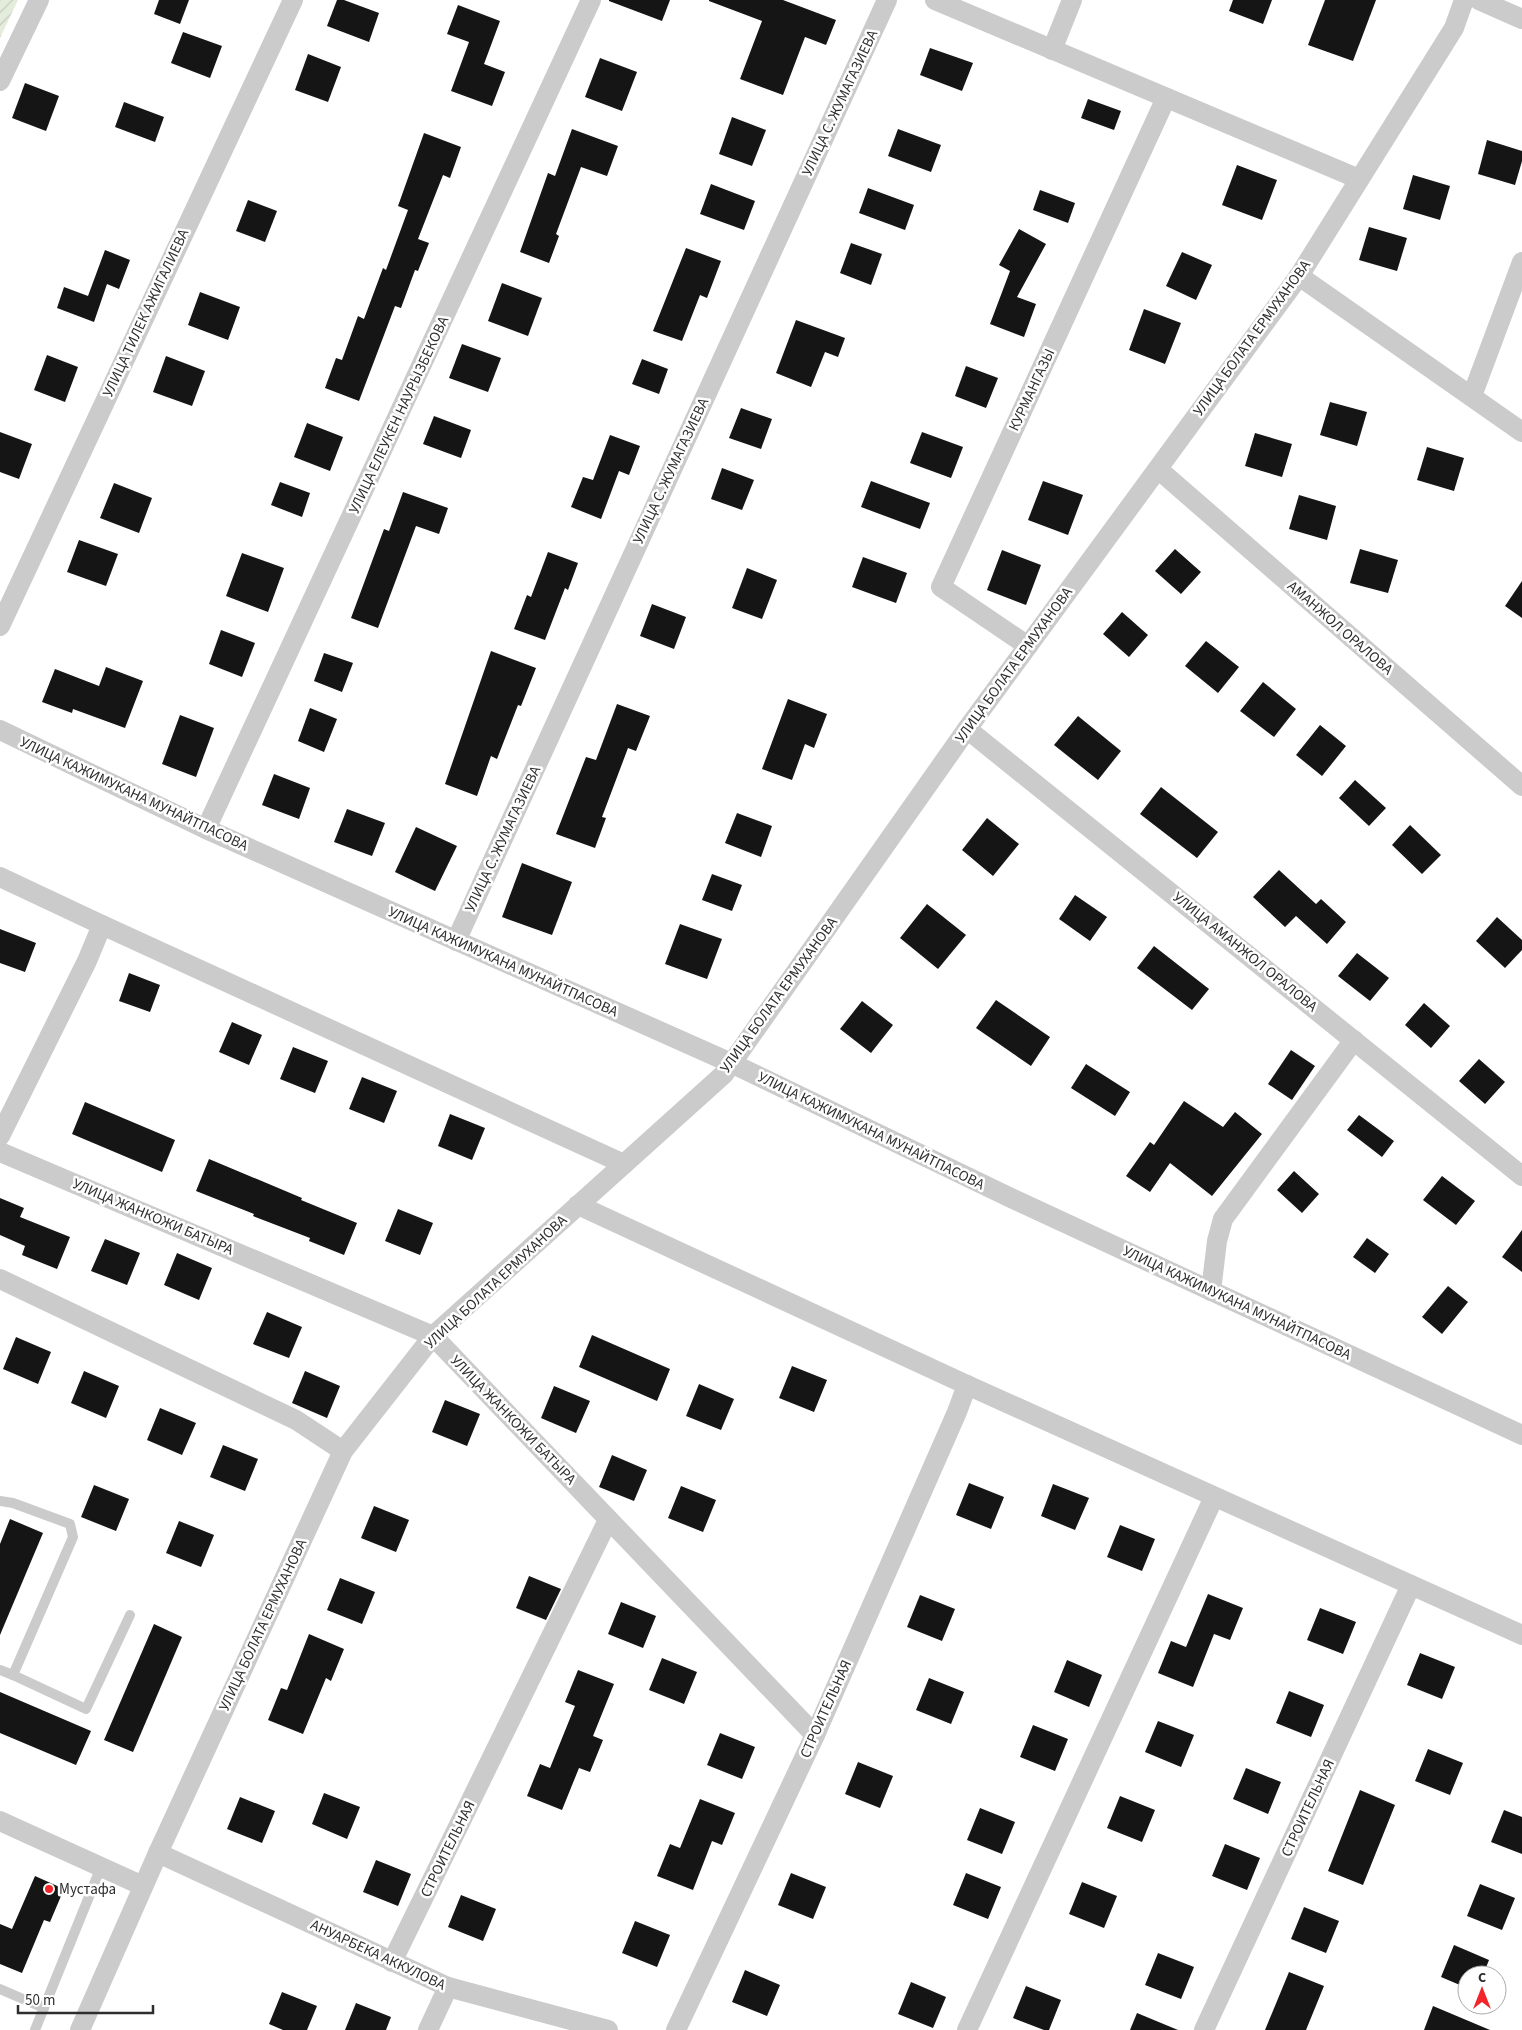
<svg xmlns="http://www.w3.org/2000/svg" width="1522" height="2030" font-family="'Source Sans 3',sans-serif">
  <style>
    .garden { fill: url(#garden-furrows) }
    .building { fill: #151515 }
    .lines { fill: none; stroke-linecap: round; stroke-linejoin: round }
    .service { stroke: #cbcbcb; stroke-width: 10 }
    .minor { stroke: #cbcbcb; stroke-width: 20 }
    .poi-dot { fill: #f1252a; stroke: #fff; stroke-width: 2 }
    .labels { text-anchor: middle; dominant-baseline: central; stroke-width: 5; stroke-linejoin: round; paint-order: stroke }
    .street-label { font-size: 15px; fill: #2e2e2e; stroke: #fff }
    .poi-label { font-size: 15px; fill: #2e2e2e; stroke: #fff; text-anchor: start }
  </style>
  <defs>
    <pattern id="garden-furrows" width="10" height="10" patternUnits="userSpaceOnUse" patternTransform="scale(1.25)"><rect width="10" height="10" fill="#e4eddb"/><path d="M-1 1l2-2M0 10L10 0M9 11l2-2" fill="none" stroke="#c4ccbc"/></pattern>
  </defs>
  <rect width="100%" height="100%" fill="#fff"/>
  <!-- garden -->
  <polygon class="garden" points="0,0 18,0 0,38"/>
  <!-- building -->
  <g class="building">
    <polygon points="159,0 189,0 180,24 154,14"/>
    <polygon points="337,0 344,0 379,13 369,42 327,26"/>
    <polygon points="609,0 670,0 662,21 609,1"/>
    <polygon points="709,0 783,0 836,20 826,45 805,37 783,95 740,79 762,21 709,1"/>
    <polygon points="1233,0 1272,0 1263,24 1229,11"/>
    <polygon points="1325,0 1376,0 1353,61 1308,45"/>
    <polygon points="458,5 500,21 484,64 505,72 492,106 451,91 469,42 447,34"/>
    <polygon points="183,32 222,46 210,78 171,63"/>
    <polygon points="930,48 973,63 962,91 920,75"/>
    <polygon points="308,54 341,67 328,102 295,90"/>
    <polygon points="600,58 637,72 622,111 585,97"/>
    <polygon points="25,83 59,96 46,131 12,118"/>
    <polygon points="1088,99 1121,111 1114,130 1081,118"/>
    <polygon points="124,102 164,117 155,142 115,127"/>
    <polygon points="732,117 766,130 752,166 719,154"/>
    <polygon points="572,129 618,146 607,176 581,167 556,234 559,236 549,263 520,252 548,173 555,176"/>
    <polygon points="898,129 941,145 931,172 888,156"/>
    <polygon points="424,133 461,147 450,178 443,175 418,239 429,243 418,271 415,270 401,308 395,306 359,401 325,388 336,358 342,360 358,316 364,319 383,268 386,270 408,210 398,206"/>
    <polygon points="1487,140 1522,151 1522,161 1515,185 1478,174"/>
    <polygon points="1237,165 1277,180 1262,220 1222,205"/>
    <polygon points="1413,175 1450,186 1440,220 1403,209"/>
    <polygon points="711,184 755,201 744,230 700,214"/>
    <polygon points="868,188 914,205 905,230 859,213"/>
    <polygon points="1040,190 1075,203 1068,223 1033,210"/>
    <polygon points="248,200 277,211 265,242 236,231"/>
    <polygon points="1369,227 1407,238 1397,271 1359,260"/>
    <polygon points="1019,229 1046,244 1017,297 1036,304 1024,337 990,324 1010,271 999,265"/>
    <polygon points="851,243 882,254 871,285 840,273"/>
    <polygon points="686,248 721,261 707,298 700,295 682,341 653,331"/>
    <polygon points="105,250 130,260 119,289 107,284 94,322 57,308 64,287 88,296"/>
    <polygon points="1182,252 1212,265 1196,300 1166,286"/>
    <polygon points="502,283 542,298 528,336 488,321"/>
    <polygon points="200,292 240,307 228,340 188,325"/>
    <polygon points="1144,309 1181,323 1165,364 1129,350"/>
    <polygon points="796,320 845,338 838,357 825,352 811,387 776,373"/>
    <polygon points="462,344 501,358 488,392 449,378"/>
    <polygon points="47,355 78,367 65,402 34,390"/>
    <polygon points="166,356 205,371 192,406 153,392"/>
    <polygon points="642,359 668,369 659,394 632,384"/>
    <polygon points="966,366 998,378 986,408 955,396"/>
    <polygon points="1330,402 1367,412 1357,446 1320,435"/>
    <polygon points="741,408 772,419 761,449 729,438"/>
    <polygon points="434,416 471,430 461,458 423,444"/>
    <polygon points="307,423 343,437 330,471 294,457"/>
    <polygon points="0,432 32,444 19,479 0,472"/>
    <polygon points="922,432 963,447 951,478 910,463"/>
    <polygon points="1255,433 1292,444 1282,477 1245,466"/>
    <polygon points="610,435 640,446 629,475 619,471 601,519 571,507 583,477 593,480"/>
    <polygon points="1427,447 1464,458 1454,491 1417,480"/>
    <polygon points="722,468 754,480 742,510 711,499"/>
    <polygon points="871,481 930,503 920,529 861,507"/>
    <polygon points="1043,481 1083,495 1068,535 1028,520"/>
    <polygon points="280,482 310,493 302,517 271,505"/>
    <polygon points="114,483 152,498 139,533 100,518"/>
    <polygon points="403,492 448,508 439,534 416,526 378,628 351,618 384,529 389,531"/>
    <polygon points="1299,495 1336,506 1327,540 1289,529"/>
    <polygon points="79,540 118,554 106,586 67,572"/>
    <polygon points="1175,549 1201,572 1181,594 1155,571"/>
    <polygon points="1360,549 1398,560 1388,593 1350,583"/>
    <polygon points="1002,550 1041,565 1026,605 987,590"/>
    <polygon points="548,552 578,563 568,590 565,588 545,640 514,629 527,595 531,597"/>
    <polygon points="242,553 284,568 268,612 226,596"/>
    <polygon points="863,557 907,573 896,603 852,587"/>
    <polygon points="747,568 777,580 762,619 732,608"/>
    <polygon points="1522,581 1522,618 1505,606"/>
    <polygon points="652,604 686,617 674,649 640,636"/>
    <polygon points="1122,612 1148,635 1129,657 1103,634"/>
    <polygon points="221,630 255,643 242,677 209,664"/>
    <polygon points="1206,641 1239,667 1218,693 1185,666"/>
    <polygon points="491,651 536,668 521,706 518,705 497,759 491,756 477,796 445,784"/>
    <polygon points="324,653 353,663 342,692 314,681"/>
    <polygon points="106,667 143,681 125,728 73,709 72,713 42,702 55,669 99,686"/>
    <polygon points="1263,682 1296,709 1274,737 1240,711"/>
    <polygon points="788,699 827,714 814,748 805,744 792,780 762,769"/>
    <polygon points="617,704 650,716 636,751 628,748 602,817 606,818 595,848 556,834 586,757 596,760"/>
    <polygon points="310,708 337,719 324,752 298,741"/>
    <polygon points="180,715 214,728 196,777 162,764"/>
    <polygon points="1078,716 1121,751 1098,780 1054,745"/>
    <polygon points="1320,725 1346,746 1322,776 1296,755"/>
    <polygon points="274,774 310,788 299,819 262,805"/>
    <polygon points="1355,780 1386,808 1369,826 1339,798"/>
    <polygon points="1161,787 1218,832 1197,858 1140,814"/>
    <polygon points="347,809 385,823 372,856 334,842"/>
    <polygon points="737,813 772,826 761,857 725,843"/>
    <polygon points="987,818 1019,844 993,876 962,850"/>
    <polygon points="1410,825 1441,855 1422,874 1392,845"/>
    <polygon points="416,827 457,846 435,891 395,872"/>
    <polygon points="522,863 572,882 552,935 502,917"/>
    <polygon points="1279,870 1316,904 1321,899 1346,922 1327,944 1296,916 1285,927 1253,897"/>
    <polygon points="712,874 742,885 732,911 702,900"/>
    <polygon points="1075,895 1107,917 1090,941 1059,919"/>
    <polygon points="927,904 966,935 938,969 900,938"/>
    <polygon points="1497,917 1522,940 1522,950 1505,968 1476,941"/>
    <polygon points="680,924 722,939 707,979 665,964"/>
    <polygon points="0,929 36,943 25,972 0,963"/>
    <polygon points="1154,946 1209,989 1192,1010 1137,968"/>
    <polygon points="1357,953 1389,978 1370,1001 1338,976"/>
    <polygon points="129,973 160,985 150,1012 119,1001"/>
    <polygon points="996,1000 1050,1037 1031,1066 976,1028"/>
    <polygon points="862,1001 893,1025 871,1053 840,1029"/>
    <polygon points="1424,1003 1450,1026 1431,1048 1405,1025"/>
    <polygon points="232,1022 262,1035 249,1065 219,1052"/>
    <polygon points="293,1047 328,1061 315,1093 280,1079"/>
    <polygon points="1291,1050 1315,1066 1292,1100 1268,1084"/>
    <polygon points="1479,1059 1505,1082 1485,1104 1459,1081"/>
    <polygon points="1086,1064 1130,1092 1115,1116 1071,1088"/>
    <polygon points="362,1077 397,1091 384,1123 349,1109"/>
    <polygon points="1184,1101 1223,1127 1235,1112 1262,1134 1212,1196 1170,1163 1150,1192 1126,1176 1150,1142 1154,1145"/>
    <polygon points="85,1102 175,1140 162,1172 72,1134"/>
    <polygon points="450,1114 485,1128 472,1160 438,1146"/>
    <polygon points="1359,1115 1394,1141 1382,1157 1347,1130"/>
    <polygon points="209,1159 302,1198 301,1200 357,1223 344,1255 309,1241 310,1238 253,1216 254,1214 196,1191"/>
    <polygon points="1294,1171 1319,1194 1302,1213 1277,1190"/>
    <polygon points="1442,1176 1475,1201 1456,1225 1423,1200"/>
    <polygon points="0,1198 24,1208 20,1217 70,1237 57,1269 22,1255 25,1246 0,1235"/>
    <polygon points="398,1209 433,1223 420,1255 385,1241"/>
    <polygon points="1522,1230 1522,1272 1502,1257"/>
    <polygon points="1367,1238 1389,1254 1375,1273 1353,1257"/>
    <polygon points="105,1239 140,1253 127,1285 91,1271"/>
    <polygon points="177,1253 212,1268 199,1300 164,1285"/>
    <polygon points="1448,1286 1468,1302 1442,1334 1422,1317"/>
    <polygon points="267,1312 302,1327 289,1358 253,1344"/>
    <polygon points="592,1335 670,1369 657,1401 579,1367"/>
    <polygon points="16,1337 51,1352 38,1384 3,1369"/>
    <polygon points="792,1366 827,1380 814,1412 779,1398"/>
    <polygon points="84,1371 119,1386 106,1418 71,1403"/>
    <polygon points="305,1371 340,1386 327,1418 292,1403"/>
    <polygon points="699,1384 734,1399 721,1430 686,1416"/>
    <polygon points="554,1386 590,1401 576,1433 541,1418"/>
    <polygon points="445,1400 480,1414 467,1446 432,1432"/>
    <polygon points="160,1408 196,1423 182,1455 147,1440"/>
    <polygon points="223,1445 258,1459 245,1491 210,1477"/>
    <polygon points="612,1455 647,1470 634,1501 599,1487"/>
    <polygon points="969,1483 1004,1497 991,1529 956,1515"/>
    <polygon points="1053,1484 1089,1498 1075,1530 1041,1516"/>
    <polygon points="94,1485 129,1499 116,1531 81,1517"/>
    <polygon points="681,1486 716,1500 703,1532 668,1518"/>
    <polygon points="374,1506 409,1520 396,1552 361,1538"/>
    <polygon points="10,1519 43,1533 0,1635 0,1544"/>
    <polygon points="179,1521 214,1535 201,1567 166,1553"/>
    <polygon points="1120,1525 1155,1539 1142,1571 1107,1557"/>
    <polygon points="529,1576 561,1589 546,1620 516,1608"/>
    <polygon points="340,1578 375,1592 362,1624 327,1610"/>
    <polygon points="1208,1594 1243,1608 1230,1640 1214,1634 1193,1687 1158,1673 1171,1641 1186,1647"/>
    <polygon points="920,1595 955,1609 942,1641 907,1627"/>
    <polygon points="621,1602 656,1616 643,1648 608,1634"/>
    <polygon points="1320,1608 1356,1622 1343,1654 1307,1640"/>
    <polygon points="154,1624 182,1637 133,1752 104,1740"/>
    <polygon points="309,1634 344,1649 331,1681 326,1678 303,1734 268,1720 281,1688 287,1690"/>
    <polygon points="1420,1653 1455,1667 1442,1699 1407,1685"/>
    <polygon points="662,1658 697,1672 684,1704 649,1690"/>
    <polygon points="1067,1660 1102,1675 1089,1707 1054,1692"/>
    <polygon points="578,1670 614,1684 593,1736 603,1740 590,1772 579,1768 562,1810 527,1796 540,1764 550,1768 575,1706 565,1702"/>
    <polygon points="929,1678 964,1692 951,1724 916,1710"/>
    <polygon points="1289,1691 1324,1705 1311,1737 1276,1723"/>
    <polygon points="0,1692 91,1731 76,1765 0,1733"/>
    <polygon points="1158,1721 1194,1735 1181,1767 1145,1752"/>
    <polygon points="1033,1725 1068,1739 1055,1771 1020,1757"/>
    <polygon points="720,1733 755,1747 742,1779 707,1765"/>
    <polygon points="1428,1749 1463,1763 1450,1795 1415,1781"/>
    <polygon points="858,1762 893,1776 880,1808 845,1794"/>
    <polygon points="1246,1768 1281,1782 1268,1814 1233,1799"/>
    <polygon points="1360,1790 1395,1805 1363,1885 1328,1871"/>
    <polygon points="324,1793 360,1807 347,1839 312,1824"/>
    <polygon points="1120,1796 1155,1810 1142,1842 1107,1828"/>
    <polygon points="240,1797 275,1811 262,1843 227,1829"/>
    <polygon points="700,1799 735,1813 722,1845 712,1841 693,1890 657,1876 670,1844 680,1848"/>
    <polygon points="980,1808 1015,1822 1002,1854 967,1840"/>
    <polygon points="1504,1810 1522,1817 1522,1854 1491,1842"/>
    <polygon points="1225,1844 1260,1858 1247,1890 1212,1876"/>
    <polygon points="376,1860 411,1874 398,1906 363,1892"/>
    <polygon points="791,1873 826,1887 813,1919 778,1905"/>
    <polygon points="966,1873 1001,1887 988,1919 953,1905"/>
    <polygon points="35,1876 64,1889 50,1922 44,1920 22,1973 0,1964 0,1924 12,1929"/>
    <polygon points="1082,1882 1117,1896 1104,1928 1069,1914"/>
    <polygon points="1480,1884 1515,1898 1502,1930 1467,1916"/>
    <polygon points="461,1895 496,1909 483,1941 448,1927"/>
    <polygon points="1304,1907 1339,1921 1326,1953 1291,1939"/>
    <polygon points="635,1921 670,1935 657,1967 622,1953"/>
    <polygon points="1454,1945 1489,1960 1483,1975 1467,1975 1467,1988 1441,1977"/>
    <polygon points="1158,1953 1194,1967 1181,1999 1145,1985"/>
    <polygon points="745,1970 780,1985 767,2016 732,2002"/>
    <polygon points="1289,1972 1324,1986 1306,2030 1265,2030"/>
    <polygon points="911,1982 946,1997 933,2028 898,2014"/>
    <polygon points="1026,1986 1061,2000 1049,2030 1044,2030 1013,2018"/>
    <polygon points="282,1992 317,2006 307,2030 283,2030 269,2024"/>
    <polygon points="356,2003 391,2017 386,2030 345,2030"/>
    <polygon points="1433,2006 1490,2030 1424,2030"/>
    <polygon points="1137,2013 1178,2030 1130,2030"/>
  </g>
  <g class="lines">
    <!-- service -->
    <g class="service">
      <polyline points="0,1501 13,1503 70,1524 73,1537 13,1675 0,1670"/>
      <polyline points="13,1675 86,1709 130,1615"/>
      <polyline points="0,1989 44,2008"/>
      <polyline points="35,2030 101,1867"/>
    </g>
    <!-- minor -->
    <g class="minor">
      <polyline points="935,0 1359,179"/>
      <polyline points="1479,0 1522,19"/>
      <polyline points="1052,50 1072,0"/>
      <polyline points="0,81 39,0"/>
      <polyline points="1299,276 1522,432"/>
      <polyline points="1472,396 1522,262"/>
      <polyline points="1158,469 1522,786"/>
      <polyline points="0,626 293,0"/>
      <polyline points="1028,646 941,587 1166,98"/>
      <polyline points="967,729 1522,1176"/>
      <polyline points="0,730 206,829 731,1063 1009,1197 1522,1435"/>
      <polyline points="206,829 591,0"/>
      <polyline points="0,877 102,925 624,1164"/>
      <polyline points="456,941 887,0"/>
      <polyline points="0,1136 87,961 102,925"/>
      <polyline points="0,1152 433,1336 815,1735"/>
      <polyline points="578,1205 967,1385 1522,1635"/>
      <polyline points="0,1279 296,1420 343,1451"/>
      <polyline points="1211,1291 1217,1241 1223,1219 1354,1040"/>
      <polyline points="0,1821 143,1886"/>
      <polyline points="158,1853 448,1987 608,2030"/>
      <polyline points="392,1962 608,1520"/>
      <polyline points="80,2030 158,1853 343,1451 433,1336 724,1074 967,729 1299,276 1454,28 1464,0"/>
      <polyline points="428,2030 448,1987"/>
      <polyline points="676,2030 815,1735 957,1412 967,1385"/>
      <polyline points="967,2030 1214,1497"/>
      <polyline points="1204,2030 1411,1585"/>
    </g>
  </g>
  <!-- markers -->
  <circle class="poi-dot" cx="49" cy="1889" r="5"/>
  <g class="labels">
    <!-- street labels -->
    <g class="street-label">
      <text transform="translate(840 103) rotate(-65)">УЛИЦА С. ЖУМАГАЗИЕВА</text>
      <text transform="translate(146 313) rotate(-65)">УЛИЦА ТИЛЕК АЖИГАЛИЕВА</text>
      <text transform="translate(1252 338) rotate(-54)">УЛИЦА БОЛАТА ЕРМУХАНОВА</text>
      <text transform="translate(1032 390) rotate(-65)">КУРМАНГАЗЫ</text>
      <text transform="translate(399 415) rotate(-65)">УЛИЦА ЕЛЕУКЕН НАУРЫЗБЕКОВА</text>
      <text transform="translate(671 471) rotate(-65)">УЛИЦА С. ЖУМАГАЗИЕВА</text>
      <text transform="translate(1340 628) rotate(41)">АМАНЖОЛ ОРАЛОВА</text>
      <text transform="translate(1014 665) rotate(-54)">УЛИЦА БОЛАТА ЕРМУХАНОВА</text>
      <text transform="translate(134 794) rotate(25)">УЛИЦА КАЖИМУКАНА МУНАЙТПАСОВА</text>
      <text transform="translate(503 839) rotate(-65)">УЛИЦА С. ЖУМАГАЗИЕВА</text>
      <text transform="translate(1245 952) rotate(39)">УЛИЦА АМАНЖОЛ ОРАЛОВА</text>
      <text transform="translate(503 962) rotate(24)">УЛИЦА КАЖИМУКАНА МУНАЙТПАСОВА</text>
      <text transform="translate(779 995) rotate(-54)">УЛИЦА БОЛАТА ЕРМУХАНОВА</text>
      <text transform="translate(871 1131) rotate(26)">УЛИЦА КАЖИМУКАНА МУНАЙТПАСОВА</text>
      <text transform="translate(153 1217) rotate(23)">УЛИЦА ЖАНКОЖИ БАТЫРА</text>
      <text transform="translate(496 1282) rotate(-43)">УЛИЦА БОЛАТА ЕРМУХАНОВА</text>
      <text transform="translate(1237 1303) rotate(25)">УЛИЦА КАЖИМУКАНА МУНАЙТПАСОВА</text>
      <text transform="translate(513 1420) rotate(46)">УЛИЦА ЖАНКОЖИ БАТЫРА</text>
      <text transform="translate(263 1625) rotate(-65)">УЛИЦА БОЛАТА ЕРМУХАНОВА</text>
      <text transform="translate(826 1709) rotate(-66)">СТРОИТЕЛЬНАЯ</text>
      <text transform="translate(1308 1808) rotate(-65)">СТРОИТЕЛЬНАЯ</text>
      <text transform="translate(448 1849) rotate(-64)">СТРОИТЕЛЬНАЯ</text>
      <text transform="translate(378 1955) rotate(25)">АНУАРБЕКА АККУЛОВА</text>
    </g>
    <!-- poi labels -->
    <g class="poi-label">
      <text x="59" y="1889">Мустафа</text>
    </g>
  </g>
  <!-- north arrow -->
  <g transform="translate(1482 1990)"><circle r="24" fill="#ffffff" stroke="#ababab"/>
  <path d="M0-4L9 19L0 12L-9 19Z" fill="#f1252a"/>
  <text y="-8" font-size="14" font-weight="bold" text-anchor="middle" fill="#2e2e2e">С</text>
  </g>
  <!-- scale -->
  <path d="M18 2005v8h135v-8" fill="none" stroke="#2e2e2e" stroke-width="2.5"/>
  <text x="25" y="2005" font-size="15" fill="#2e2e2e" stroke="#ffffff" stroke-width="4" paint-order="stroke">50 m</text>
</svg>
